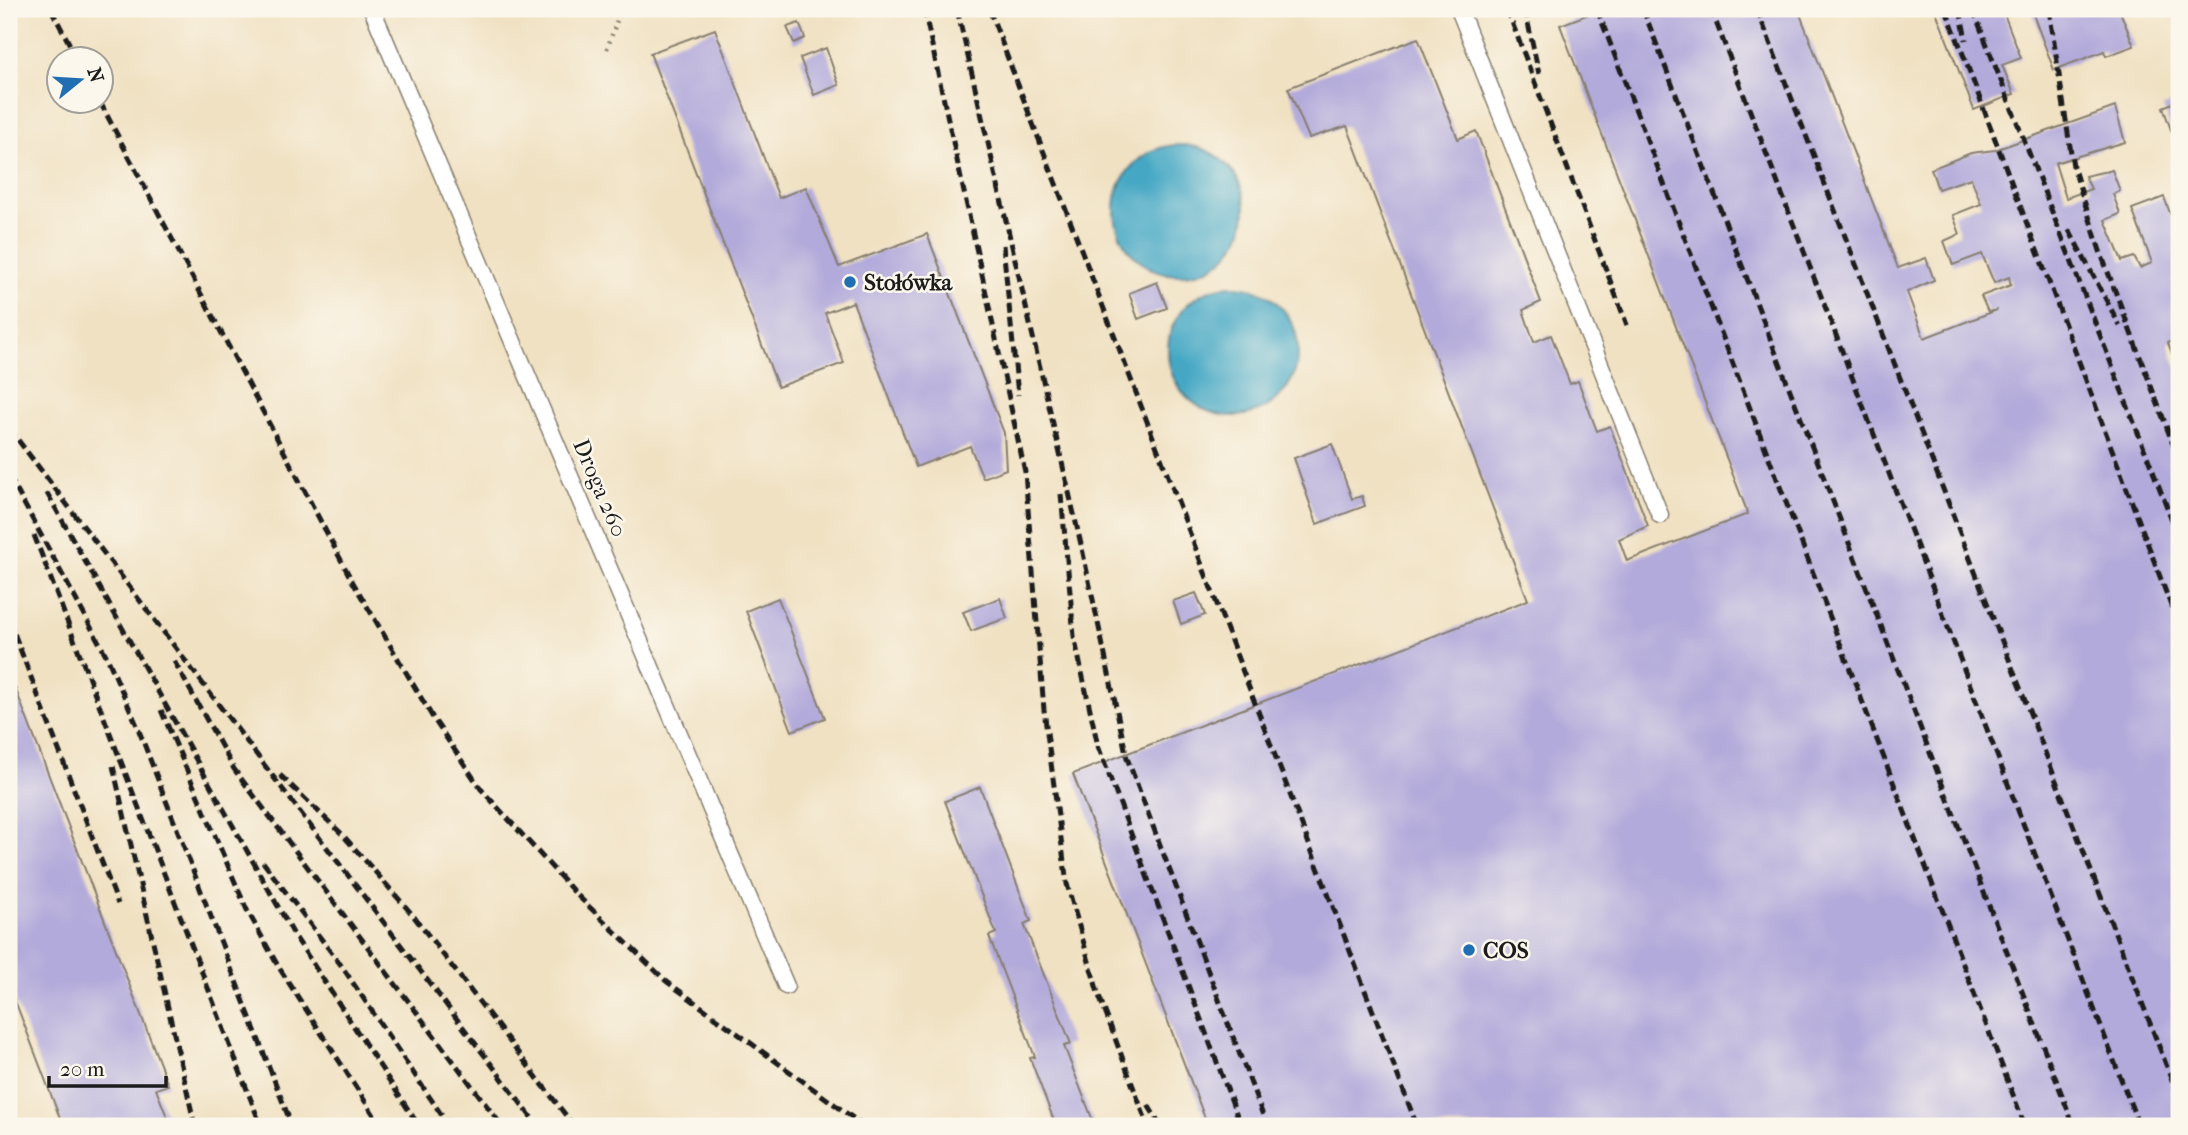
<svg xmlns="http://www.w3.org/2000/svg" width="2188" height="1135" font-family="'IM FELL French Canon',serif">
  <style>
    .water { fill: #44a7c4; stroke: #306270; stroke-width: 2 }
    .building { fill: #b2aada }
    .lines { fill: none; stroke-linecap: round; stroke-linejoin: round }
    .lane-casing { stroke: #867e6f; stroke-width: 19 }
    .path { stroke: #867e6f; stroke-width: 4.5; stroke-dasharray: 2 5; stroke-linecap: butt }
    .lane { stroke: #fff; stroke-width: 16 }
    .rail { stroke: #1c1c1c; stroke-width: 5; stroke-dasharray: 10 5; stroke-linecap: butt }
    .poi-dot { fill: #1f6fb2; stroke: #fbf7ec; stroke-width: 2.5 }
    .labels { text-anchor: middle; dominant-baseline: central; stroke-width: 5; stroke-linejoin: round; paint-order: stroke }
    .poi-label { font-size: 23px; font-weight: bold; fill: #1c1c1c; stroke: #fbf7ec; text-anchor: start }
    .street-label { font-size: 23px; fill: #1c1c1c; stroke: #fbf7ec }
  </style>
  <rect width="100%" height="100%" fill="#fbf7ec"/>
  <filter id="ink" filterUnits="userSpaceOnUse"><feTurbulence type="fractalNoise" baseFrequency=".0143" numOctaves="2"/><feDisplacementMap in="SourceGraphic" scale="14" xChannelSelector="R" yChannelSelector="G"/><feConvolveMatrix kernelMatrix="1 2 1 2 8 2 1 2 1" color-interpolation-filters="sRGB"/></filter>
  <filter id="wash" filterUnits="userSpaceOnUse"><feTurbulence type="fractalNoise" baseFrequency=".00686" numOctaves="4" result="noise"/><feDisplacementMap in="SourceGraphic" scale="28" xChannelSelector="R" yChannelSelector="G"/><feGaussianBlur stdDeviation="1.57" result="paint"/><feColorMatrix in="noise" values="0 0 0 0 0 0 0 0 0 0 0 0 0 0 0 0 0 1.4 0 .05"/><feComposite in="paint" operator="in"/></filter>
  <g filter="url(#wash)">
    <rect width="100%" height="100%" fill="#f0e1c2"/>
    <!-- water -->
    <g class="water">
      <circle cx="1180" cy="210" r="65"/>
      <circle cx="1233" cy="351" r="65"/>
    </g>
    <g id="blocks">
      <!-- building -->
      <g class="building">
        <polygon points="1602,9 1798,9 1898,268 1926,258 1934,280 1907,292 1924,338 1997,310 1988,312 1981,296 2011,285 2009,277 1994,283 1982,254 1953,265 1944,241 1960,234 1953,215 1981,204 1971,178 1938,189 1931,169 1971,153 1995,150 2115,107 2125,142 2055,163 2066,198 2091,189 2085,176 2112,170 2120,191 2113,194 2120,214 2105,220 2122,261 2134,257 2140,268 2152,263 2132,209 2164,197 2179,237 2179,338 2168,343 2179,372 2179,1126 1208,1126 1073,774 1528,600 1347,126 1309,138 1288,88 1418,38 1458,139 1476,131 1541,302 1523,310 1534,342 1551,335 1570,384 1578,381 1597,431 1610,426 1648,526 1619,539 1627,561 1748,514 1560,25"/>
        <polygon points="1935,9 2002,9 2021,58 2002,65 2014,94 1974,110"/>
        <polygon points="2031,9 2119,9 2134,46 2106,56 2104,51 2054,70"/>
        <polygon points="799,23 805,38 794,43 787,27"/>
        <polygon points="715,29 779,198 806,187 839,267 927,234 1004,433 1006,469 983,478 970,446 916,467 853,302 825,313 844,363 778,387 650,53"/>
        <polygon points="826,48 839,85 814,95 800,58"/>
        <polygon points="2179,100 2179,146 2177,147 2163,107"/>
        <polygon points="1157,282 1167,308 1138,319 1129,293"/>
        <polygon points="1332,444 1352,499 1362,496 1365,506 1317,524 1294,458"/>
        <polygon points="1196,593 1205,615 1181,624 1173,601"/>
        <polygon points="778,598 825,718 792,731 746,611"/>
        <polygon points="1000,598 1007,618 971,631 963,612"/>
        <polygon points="9,672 168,1085 156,1089 169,1122 157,1126 63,1126 9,985"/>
        <polygon points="980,787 1031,921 1024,924 1071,1044 1064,1046 1095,1126 1056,1126 1030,1058 1035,1057 989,936 996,933 945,801"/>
      </g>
    </g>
  </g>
  <g filter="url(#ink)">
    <use href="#blocks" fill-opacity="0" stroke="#867e6f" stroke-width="2"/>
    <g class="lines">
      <defs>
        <g id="lane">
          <polyline points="372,9 786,986"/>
          <polyline points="1459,9 1660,515"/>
        </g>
      </defs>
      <!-- lane casing -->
      <use href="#lane" class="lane-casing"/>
      <!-- path -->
      <polyline class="path" points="607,49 621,9"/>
      <!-- lane -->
      <use href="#lane" class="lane"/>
      <!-- rail -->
      <g class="rail">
        <polyline points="51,9 78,60"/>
        <polyline points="924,9 1025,472 1044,710 1067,884 1098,993 1148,1126"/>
        <polyline points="957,9 1083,553 1127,758 1267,1126"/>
        <polyline points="989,9 1417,1126"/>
        <polyline points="1507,9 1627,325"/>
        <polyline points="1525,9 1539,74"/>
        <polyline points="1597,9 2025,1126"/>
        <polyline points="1643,9 2074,1126"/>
        <polyline points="1711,9 2139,1126"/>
        <polyline points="1757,9 2179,1098"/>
        <polyline points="1946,9 2179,627"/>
        <polyline points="1960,9 1966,40"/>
        <polyline points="1973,9 2179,538"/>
        <polyline points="2049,9 2073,166 2100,251 2179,460"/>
        <polyline points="100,102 351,579 433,718 481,789 575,893 666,981 864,1126"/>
        <polyline points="2069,230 2120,326"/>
        <polyline points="1003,245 1018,395"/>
        <polyline points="9,428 538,1126"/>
        <polyline points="9,476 106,655 136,723 292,1126"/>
        <polyline points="47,493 294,935 419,1126"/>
        <polyline points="1061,494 1074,636 1098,746 1241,1126"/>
        <polyline points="34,535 261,1126"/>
        <polyline points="9,620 118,904"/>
        <polyline points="174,661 234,769 502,1126"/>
        <polyline points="161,710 247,910 278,966 381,1126"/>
        <polyline points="113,766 195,1126"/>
        <polyline points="280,775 342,834 412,914 574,1126"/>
        <polyline points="263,862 341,965 449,1126"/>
        <polyline points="1148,1105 1161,1126"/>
      </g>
    </g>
  </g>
  <!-- markers -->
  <g class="poi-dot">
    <circle cx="850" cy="282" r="7"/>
    <circle cx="1469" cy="950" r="7"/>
  </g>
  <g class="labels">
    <!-- poi labels -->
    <g class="poi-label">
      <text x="864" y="282">Stołówka</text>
      <text x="1483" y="950">COS</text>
    </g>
    <!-- street labels -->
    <g class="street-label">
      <text transform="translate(600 488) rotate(67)">Droga 260</text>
    </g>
  </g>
  <!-- margin -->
  <rect width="2188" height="1135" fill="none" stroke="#fbf7ec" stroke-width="35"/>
  <!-- north arrow -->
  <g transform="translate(80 80) rotate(72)"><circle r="33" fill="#fbf7ec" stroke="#a29f99" stroke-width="2"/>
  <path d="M0-5L12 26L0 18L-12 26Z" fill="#1f6fb2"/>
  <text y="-10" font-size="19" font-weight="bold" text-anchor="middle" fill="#1c1c1c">N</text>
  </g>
  <!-- scale -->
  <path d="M49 1076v10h117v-10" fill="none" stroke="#1c1c1c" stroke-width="3.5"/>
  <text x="60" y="1076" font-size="21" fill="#1c1c1c" stroke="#fbf7ec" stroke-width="5" paint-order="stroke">20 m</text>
</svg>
